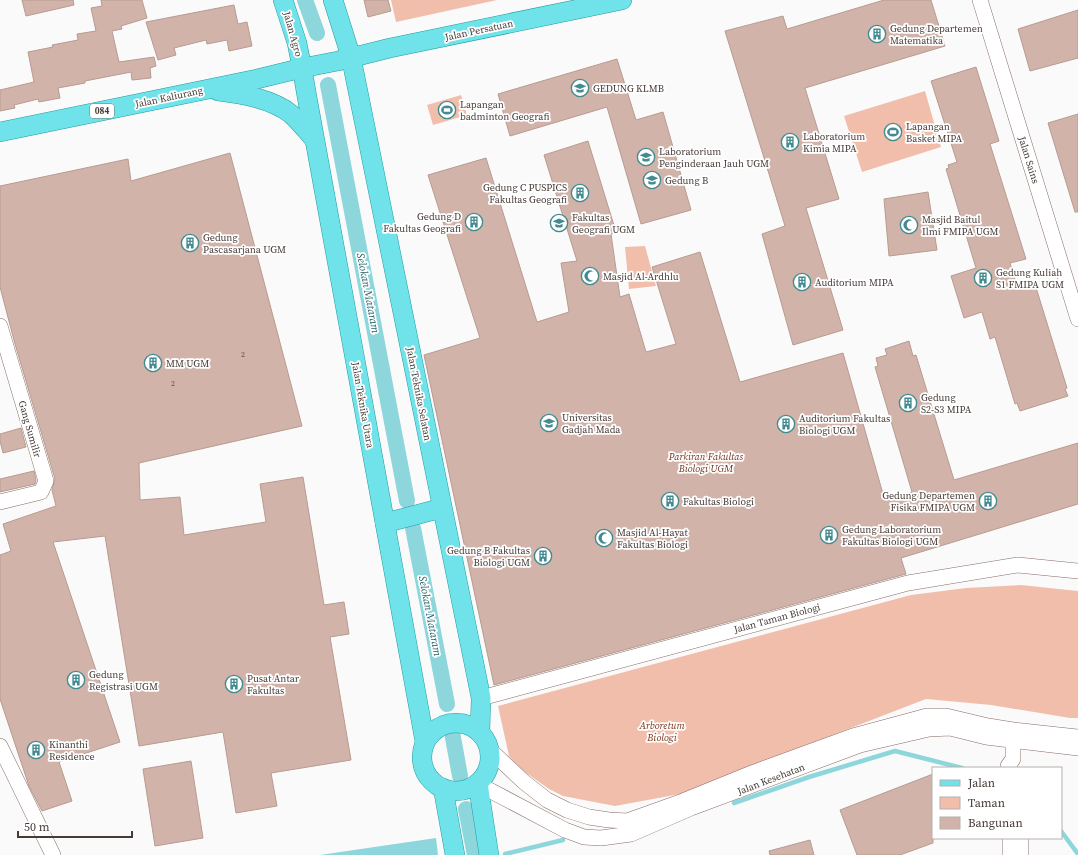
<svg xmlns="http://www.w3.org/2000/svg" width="1078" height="855" font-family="'Source Serif 4',serif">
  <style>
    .green { fill: #f2beac }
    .water { fill: #8dd6db }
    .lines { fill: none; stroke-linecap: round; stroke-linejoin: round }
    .stream { stroke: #8dd6db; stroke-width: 4.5 }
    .canal { stroke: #8dd6db; stroke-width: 16 }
    .building { fill: #d1b3a9; stroke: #b89b91 }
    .minor-casing { stroke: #886d64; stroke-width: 16 }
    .major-casing { stroke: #229ca1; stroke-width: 20 }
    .minor { stroke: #fff; stroke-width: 15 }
    .major { stroke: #6fe3e9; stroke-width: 19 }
    .labels { text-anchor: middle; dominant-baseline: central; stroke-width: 3.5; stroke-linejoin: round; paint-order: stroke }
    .number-label { font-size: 8px; fill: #695853 }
    .shield { fill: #fff; stroke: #7e7572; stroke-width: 1 }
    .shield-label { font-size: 9px; font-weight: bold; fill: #463a36 }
    .poi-label { font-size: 10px; fill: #463a36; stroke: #fff; text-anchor: start }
    .street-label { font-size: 10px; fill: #463a36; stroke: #fff }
    .park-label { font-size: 10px; font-style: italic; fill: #78331a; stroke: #fff }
    .water-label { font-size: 11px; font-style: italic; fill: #266266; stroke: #fff }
  </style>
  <rect width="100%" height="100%" fill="#fafafa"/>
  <!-- green -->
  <g class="green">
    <polygon points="391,0 497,0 396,22"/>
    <polygon points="925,91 941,147 862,172 844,116"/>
    <polygon points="461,95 467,115 433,125 427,105"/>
    <polygon points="645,246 656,286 629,289 625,247"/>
    <polygon points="1021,585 1078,591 1078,718 1070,718 991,705 926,699 680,794 615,806 563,796 549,789 522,770 509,756 498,706 911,595 966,588"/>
  </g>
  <!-- water -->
  <polygon class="water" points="436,838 438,855 320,855"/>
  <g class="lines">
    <!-- stream -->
    <g class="stream">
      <polyline points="734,803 809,777 895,751 962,768"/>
      <polyline points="1061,831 1078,854"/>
      <polyline points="505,854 563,840"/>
    </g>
    <!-- canal -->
    <g class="canal">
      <polyline points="305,0 317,33"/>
      <polyline points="328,85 407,501"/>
      <polyline points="413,528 447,704"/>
      <polyline points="452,732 460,776"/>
      <polyline points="466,809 475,855"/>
    </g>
  </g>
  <!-- building -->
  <g class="building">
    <polygon points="22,0 73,0 74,5 26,16"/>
    <polygon points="101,0 142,0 147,18 121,26 122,29 112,31 119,62 154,57 156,66 150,68 151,78 132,80 131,72 85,81 85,83 58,88 60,98 39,102 38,99 14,105 15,108 0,111 0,90 34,82 28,52 53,47 52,45 78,40 77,34 96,31 91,8 102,6"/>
    <polygon points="364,0 388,0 391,11 368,17"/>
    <polygon points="884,0 931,0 945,46 805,88 839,199 806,208 843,330 793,345 762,234 785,226 725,31 783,16 787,29"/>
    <polygon points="234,5 238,24 247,22 252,46 229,51 227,40 207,44 206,40 174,48 176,55 158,60 146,22"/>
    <polygon points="1078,10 1078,58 1030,71 1018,29"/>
    <polygon points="617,59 636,120 663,112 691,210 641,224 607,107 510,136 498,94"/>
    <polygon points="976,67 999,141 990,144 1026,259 1010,263 1017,286 1034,281 1067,388 1065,389 1068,396 1020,411 1017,403 1015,404 995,337 990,339 982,312 964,318 951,276 976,268 946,169 949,168 948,165 957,162 931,81"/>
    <polygon points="1078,114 1078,212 1075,212 1048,123"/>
    <polygon points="588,141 616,232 611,234 620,297 629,294 646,352 676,344 652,267 700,252 740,382 843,353 885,501 912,492 875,367 878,366 876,358 887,355 885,349 909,341 913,356 916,355 954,480 1078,443 1078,504 901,558 906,574 494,685 424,355 480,338 428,175 486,158 537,322 569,312 561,263 577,261 544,155"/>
    <polygon points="230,153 302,426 139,463 140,500 180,497 184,535 266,522 260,484 303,477 324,605 344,602 349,634 330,637 351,760 271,773 277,806 236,813 223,732 139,746 105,536 53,542 120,742 59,762 72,801 42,811 29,786 0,699 0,555 11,551 3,524 56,506 52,490 55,479 15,344 0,287 0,186 128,159 131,181"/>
    <polygon points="928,192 937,250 889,256 884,199"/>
    <polygon points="21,428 26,447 3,453 0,441 0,434"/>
    <polygon points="34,471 36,480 35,484 0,492 0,479"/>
    <polygon points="191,761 203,838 155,846 143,769"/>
    <polygon points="933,774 933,843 900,855 857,855 840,810"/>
    <polygon points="810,840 814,855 770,855 769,851"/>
  </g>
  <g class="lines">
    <defs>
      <g id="minor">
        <polyline points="980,0 1078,319"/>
        <polyline points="0,326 46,481 41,492 0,502"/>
        <polyline points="481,698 908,583 1018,565 1078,571"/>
        <polyline points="0,746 53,855"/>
        <polyline points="490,750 524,782 547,800 567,810 589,817 609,820 627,821 683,801 752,773 853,736 927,716 946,716 988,726 1013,730 1078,737"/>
        <polyline points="1008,768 1008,766 1013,759 1013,731"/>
        <polyline points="478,784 565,830 584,837 601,838 631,834 691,808 860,745 929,729 950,728 986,737 1078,748"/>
        <polyline points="1010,838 1010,855"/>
        <polyline points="1021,838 1021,855"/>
      </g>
      <g id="major">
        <polyline points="283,0 297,43 302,68 307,97 425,742"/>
        <polyline points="333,0 351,57 481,698 480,732"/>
        <path d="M218,91C243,94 272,99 291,114C300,122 307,131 314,139"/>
        <polyline points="0,132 257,79 302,68 338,61 390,48 622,0"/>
        <polyline points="385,523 442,508"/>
        <circle cx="456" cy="757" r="34"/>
        <polyline points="478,784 489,855"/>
        <polyline points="443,788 455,855"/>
      </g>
    </defs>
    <!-- minor casing -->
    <use href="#minor" class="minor-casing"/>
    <!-- major casing -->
    <use href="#major" class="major-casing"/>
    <!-- minor -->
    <use href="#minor" class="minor"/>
    <!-- major -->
    <use href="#major" class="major"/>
  </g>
  <!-- icons -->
  <defs>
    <symbol id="building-ring" viewBox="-11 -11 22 22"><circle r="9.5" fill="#fff" stroke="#438b90" stroke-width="1.5"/><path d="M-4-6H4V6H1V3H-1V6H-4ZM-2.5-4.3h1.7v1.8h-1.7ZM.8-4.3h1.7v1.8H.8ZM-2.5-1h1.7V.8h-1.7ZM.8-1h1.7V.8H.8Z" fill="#438b90"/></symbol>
    <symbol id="university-ring" viewBox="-11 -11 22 22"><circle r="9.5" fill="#fff" stroke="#438b90" stroke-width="1.5"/><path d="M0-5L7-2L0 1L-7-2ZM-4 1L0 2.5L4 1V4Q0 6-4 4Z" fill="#438b90"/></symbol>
    <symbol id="stadium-ring" viewBox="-11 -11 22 22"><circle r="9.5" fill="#fff" stroke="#438b90" stroke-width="1.5"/><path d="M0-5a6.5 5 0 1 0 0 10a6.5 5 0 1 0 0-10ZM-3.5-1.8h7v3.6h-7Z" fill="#438b90"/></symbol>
    <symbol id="mosque-ring" viewBox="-11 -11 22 22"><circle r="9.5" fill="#fff" stroke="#438b90" stroke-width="1.5"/><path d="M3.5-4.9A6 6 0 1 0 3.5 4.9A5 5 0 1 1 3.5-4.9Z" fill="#438b90"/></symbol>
  </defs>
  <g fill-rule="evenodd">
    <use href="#building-ring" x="867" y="24" width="20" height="20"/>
    <use href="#university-ring" x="570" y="78" width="20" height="20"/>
    <use href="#stadium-ring" x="437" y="100" width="20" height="20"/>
    <use href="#stadium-ring" x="883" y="122" width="20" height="20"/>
    <use href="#building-ring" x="780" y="132" width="20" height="20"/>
    <use href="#university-ring" x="636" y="147" width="20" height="20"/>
    <use href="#university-ring" x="642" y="170" width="20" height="20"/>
    <use href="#building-ring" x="570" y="183" width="20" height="20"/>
    <use href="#building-ring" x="464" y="212" width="20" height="20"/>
    <use href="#university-ring" x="549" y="213" width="20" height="20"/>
    <use href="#mosque-ring" x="899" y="215" width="20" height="20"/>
    <use href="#building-ring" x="180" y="233" width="20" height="20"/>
    <use href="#mosque-ring" x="580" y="266" width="20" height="20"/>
    <use href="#building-ring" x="973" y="268" width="20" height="20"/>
    <use href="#building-ring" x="792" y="272" width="20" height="20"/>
    <use href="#building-ring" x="143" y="353" width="20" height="20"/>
    <use href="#building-ring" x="898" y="393" width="20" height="20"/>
    <use href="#university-ring" x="539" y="413" width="20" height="20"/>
    <use href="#building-ring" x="776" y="414" width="20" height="20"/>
    <use href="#building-ring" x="660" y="491" width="20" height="20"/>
    <use href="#building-ring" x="978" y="491" width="20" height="20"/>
    <use href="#building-ring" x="819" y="525" width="20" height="20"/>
    <use href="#mosque-ring" x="594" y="528" width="20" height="20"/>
    <use href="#building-ring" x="533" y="546" width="20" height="20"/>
    <use href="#building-ring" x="66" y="670" width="20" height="20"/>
    <use href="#building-ring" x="224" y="674" width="20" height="20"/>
    <use href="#building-ring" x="26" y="740" width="20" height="20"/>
  </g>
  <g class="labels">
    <!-- number labels -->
    <g class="number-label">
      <text x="243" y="354">2</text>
      <text x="173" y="383">2</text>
    </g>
    <!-- shield labels -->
    <rect class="shield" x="90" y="104" width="24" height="14" rx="3"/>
    <g class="shield-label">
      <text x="102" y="111">084</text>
    </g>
    <!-- poi labels -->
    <g class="poi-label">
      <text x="890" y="28">Gedung Departemen<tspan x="890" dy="12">Matematika</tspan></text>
      <text x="593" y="88">GEDUNG KLMB</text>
      <text x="460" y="104">Lapangan<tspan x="460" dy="12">badminton Geografi</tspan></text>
      <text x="906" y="126">Lapangan<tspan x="906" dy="12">Basket MIPA</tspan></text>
      <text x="803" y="136">Laboratorium<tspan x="803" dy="12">Kimia MIPA</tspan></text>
      <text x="659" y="151">Laboratorium<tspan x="659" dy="12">Penginderaan Jauh UGM</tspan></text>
      <text x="665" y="180">Gedung B</text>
      <text x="567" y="187" text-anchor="end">Gedung C PUSPICS<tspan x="567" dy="12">Fakultas Geografi</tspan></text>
      <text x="461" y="216" text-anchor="end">Gedung D<tspan x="461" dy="12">Fakultas Geografi</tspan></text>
      <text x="572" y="217">Fakultas<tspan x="572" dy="12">Geografi UGM</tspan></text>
      <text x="922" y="219">Masjid Baitul<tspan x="922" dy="12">Ilmi FMIPA UGM</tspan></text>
      <text x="203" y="237">Gedung<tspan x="203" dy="12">Pascasarjana UGM</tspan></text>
      <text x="996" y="272">Gedung Kuliah<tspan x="996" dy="12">S1 FMIPA UGM</tspan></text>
      <text x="603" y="276">Masjid Al-Ardhlu</text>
      <text x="815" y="282">Auditorium MIPA</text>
      <text x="166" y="363">MM UGM</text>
      <text x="921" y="397">Gedung<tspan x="921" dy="12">S2-S3 MIPA</tspan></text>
      <text x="562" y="417">Universitas<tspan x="562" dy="12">Gadjah Mada</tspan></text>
      <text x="799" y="418">Auditorium Fakultas<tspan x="799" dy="12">Biologi UGM</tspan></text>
      <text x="975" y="495" text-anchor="end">Gedung Departemen<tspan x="975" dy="12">Fisika FMIPA UGM</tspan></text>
      <text x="683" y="501">Fakultas Biologi</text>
      <text x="842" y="529">Gedung Laboratorium<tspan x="842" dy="12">Fakultas Biologi UGM</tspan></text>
      <text x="617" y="532">Masjid Al-Hayat<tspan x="617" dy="12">Fakultas Biologi</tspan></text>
      <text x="530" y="550" text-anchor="end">Gedung B Fakultas<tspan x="530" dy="12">Biologi UGM</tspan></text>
      <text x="89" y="674">Gedung<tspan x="89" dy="12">Registrasi UGM</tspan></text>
      <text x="247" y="678">Pusat Antar<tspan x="247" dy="12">Fakultas</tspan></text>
      <text x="49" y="744">Kinanthi<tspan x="49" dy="12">Residence</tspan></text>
    </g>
    <!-- street labels -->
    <g class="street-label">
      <text transform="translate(479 30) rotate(-12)">Jalan Persatuan</text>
      <text transform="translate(293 34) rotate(74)">Jalan Agro</text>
      <text transform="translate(169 97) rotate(-12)">Jalan Kaliurang</text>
      <text transform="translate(1029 160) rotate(73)">Jalan Sains</text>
      <text transform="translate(419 394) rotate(79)">Jalan Teknika Selatan</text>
      <text transform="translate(363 405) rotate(80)">Jalan Teknika Utara</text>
      <text transform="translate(30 429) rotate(74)">Gang Sumilir</text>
      <text transform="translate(777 618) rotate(-15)">Jalan Taman Biologi</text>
      <text transform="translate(771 779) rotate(-21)">Jalan Kesehatan</text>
    </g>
    <!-- park labels -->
    <g class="park-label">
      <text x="706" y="456">Parkiran Fakultas<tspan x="706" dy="12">Biologi UGM</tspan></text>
      <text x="662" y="725">Arboretum<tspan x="662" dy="12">Biologi</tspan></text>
    </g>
    <!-- water labels -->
    <g class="water-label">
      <text transform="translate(368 293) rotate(79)">Selokan Mataram</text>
      <text transform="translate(430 616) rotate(79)">Selokan Mataram</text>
    </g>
  </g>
  <!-- legend -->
  <rect x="932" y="767" width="130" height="72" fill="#ffffff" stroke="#b5b0af"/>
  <rect x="940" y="780" width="20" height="6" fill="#6fe3e9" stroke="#b5b0af"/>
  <text x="968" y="787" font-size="12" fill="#463a36">Jalan</text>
  <rect x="940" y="797" width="20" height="12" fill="#f2beac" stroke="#b5b0af"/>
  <text x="968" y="807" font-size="12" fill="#463a36">Taman</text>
  <rect x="940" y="817" width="20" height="12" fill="#d1b3a9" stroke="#b5b0af"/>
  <text x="968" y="827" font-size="12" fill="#463a36">Bangunan</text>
  <!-- scale -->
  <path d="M18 831v6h114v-6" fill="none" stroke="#463a36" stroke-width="2"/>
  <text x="24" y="831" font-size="12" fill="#463a36" stroke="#ffffff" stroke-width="3" paint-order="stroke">50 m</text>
</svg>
